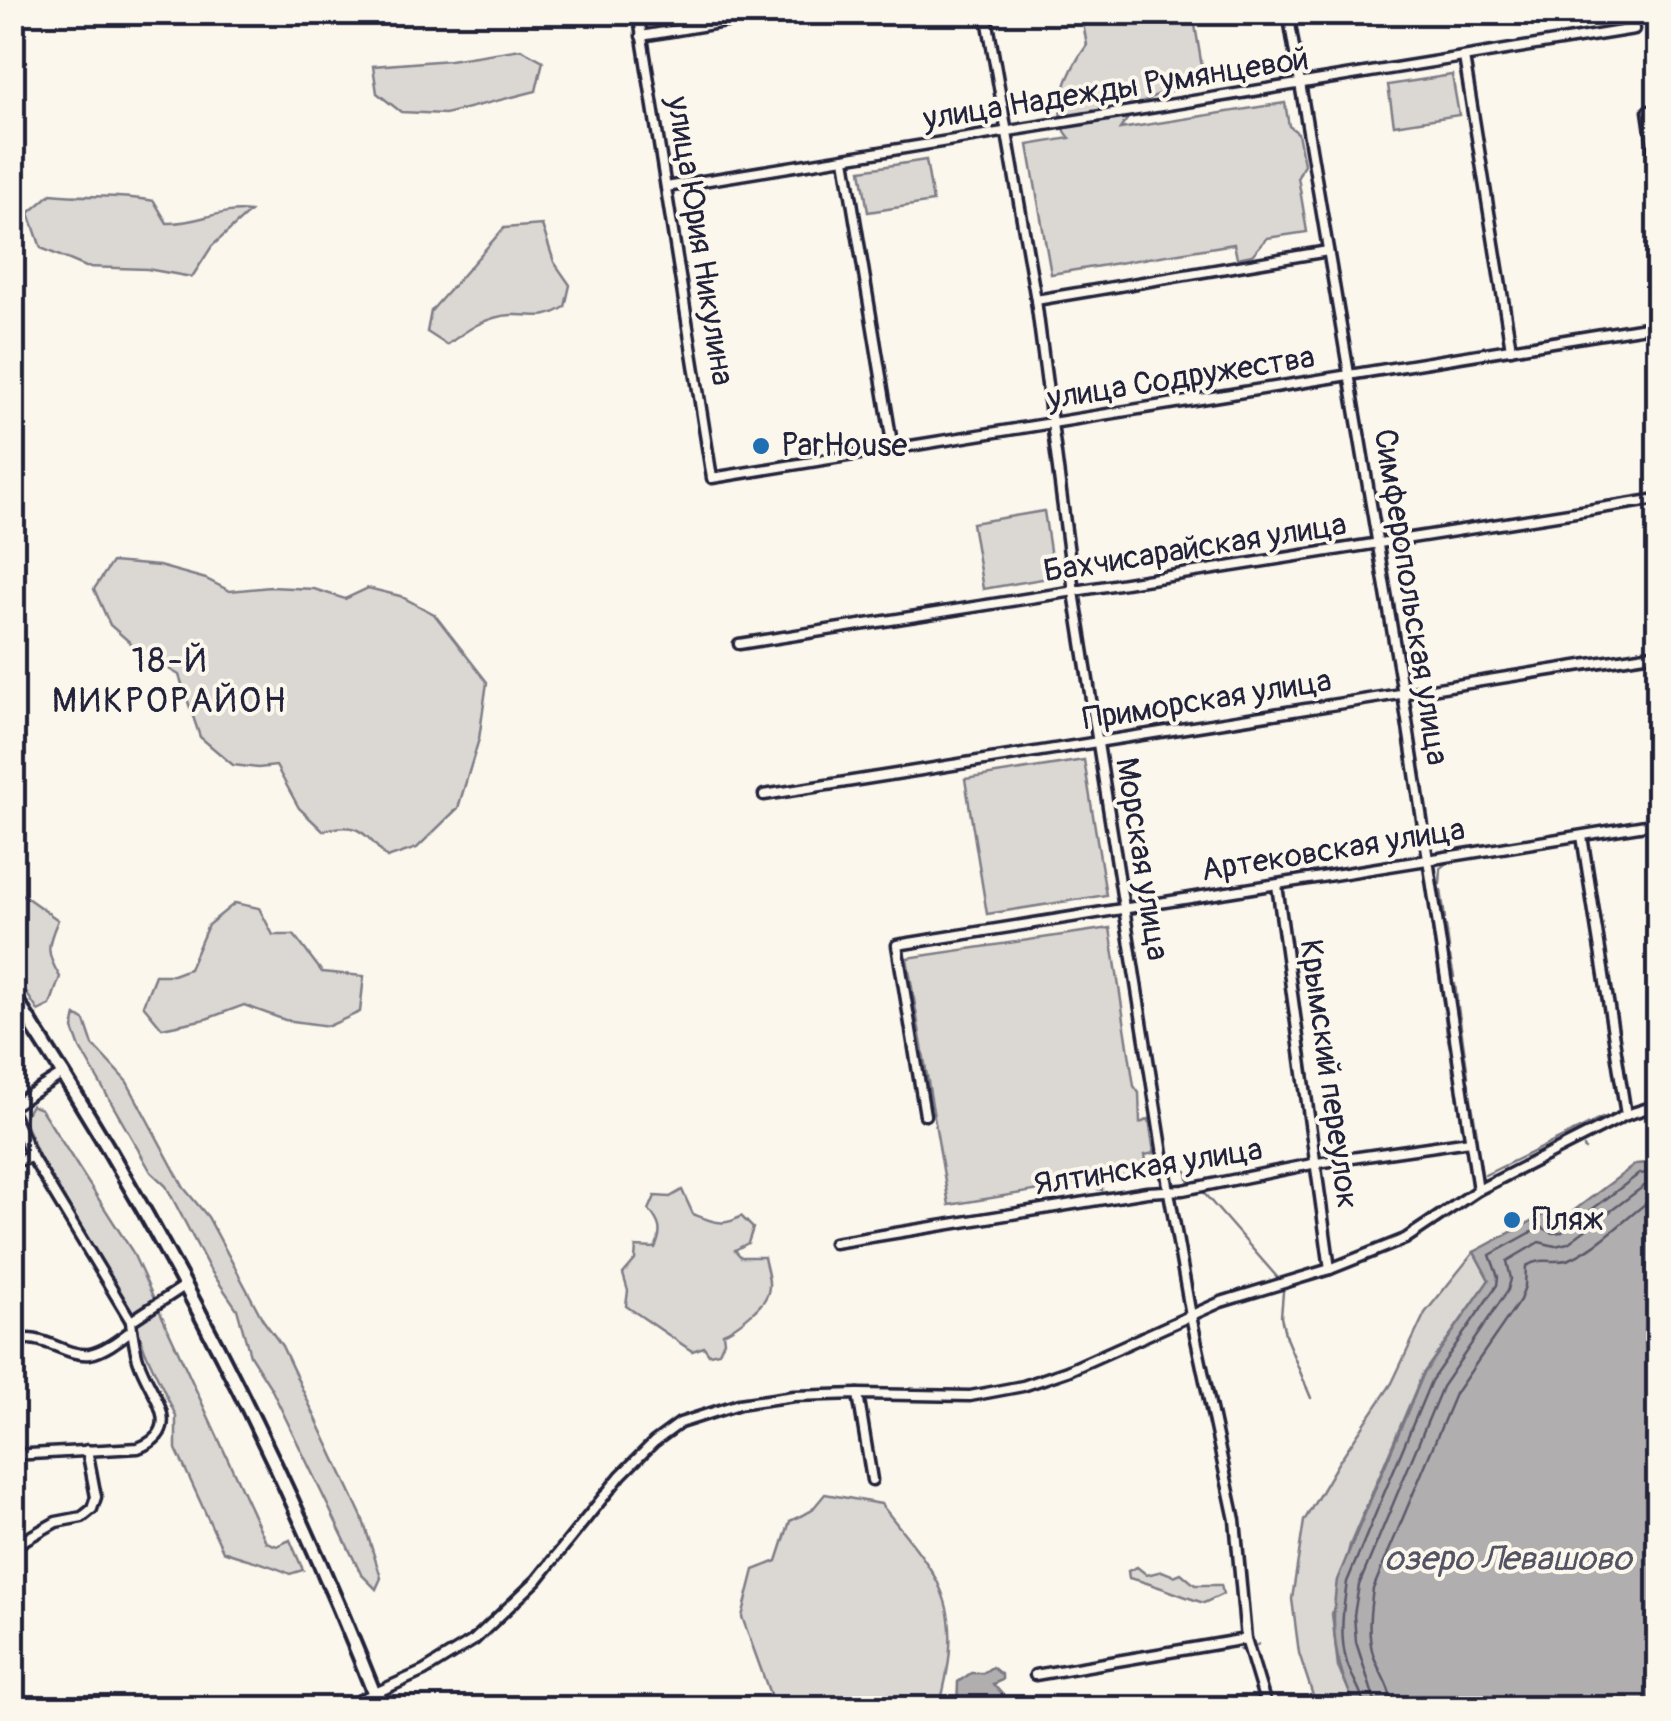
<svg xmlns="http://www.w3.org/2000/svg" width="1671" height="1721" font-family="Pangolin,sans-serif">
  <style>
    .green { fill: #dbd8d3; stroke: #7e7d87; stroke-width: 2.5 }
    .water { fill: #b1aeb0; stroke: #787681; stroke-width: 2.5 }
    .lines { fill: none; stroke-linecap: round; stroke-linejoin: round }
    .shore { stroke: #5b5a6a; stroke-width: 2.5 }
    .stream { stroke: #787681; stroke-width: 2.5 }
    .street-casing { stroke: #22223b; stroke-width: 15 }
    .primary-casing { stroke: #22223b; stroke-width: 19 }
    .street { stroke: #fbf7ec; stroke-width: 8 }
    .primary { stroke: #fbf7ec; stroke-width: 11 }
    .poi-dot { fill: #1f6fb2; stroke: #fbf7ec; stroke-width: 4 }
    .labels { text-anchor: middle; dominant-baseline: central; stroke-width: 8; stroke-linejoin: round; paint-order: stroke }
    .street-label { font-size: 32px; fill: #22223b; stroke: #fbf7ec }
    .poi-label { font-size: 32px; fill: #22223b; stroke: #fbf7ec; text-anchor: start }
    .neighbourhood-label { font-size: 35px; letter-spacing: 2.5px; fill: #22223b; stroke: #fbf7ec }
    .water-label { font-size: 35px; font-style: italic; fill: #545364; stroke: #fbf7ec }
  </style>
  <rect width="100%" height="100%" fill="#fbf7ec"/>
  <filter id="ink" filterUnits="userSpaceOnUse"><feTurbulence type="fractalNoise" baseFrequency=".01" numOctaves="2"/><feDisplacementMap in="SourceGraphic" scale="20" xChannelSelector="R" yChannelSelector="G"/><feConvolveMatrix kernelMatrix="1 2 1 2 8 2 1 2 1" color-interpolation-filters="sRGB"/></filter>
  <g filter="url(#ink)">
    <!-- green -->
    <g class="green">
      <path d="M1081,13H1193L1205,85C1162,92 1146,91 1120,129L1285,103L1289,126L1298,133L1304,164L1298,177L1307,232L1267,238L1252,255L1237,258L1234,244L1051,274L1028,145L1070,138C1047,113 1070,68 1087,45Z"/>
      <polygon points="521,49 543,61 536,91 445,114 401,112 377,93 373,66 450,60"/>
      <polygon points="1452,75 1459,115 1394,125 1388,85"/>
      <polygon points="926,160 933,202 868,212 861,170"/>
      <path d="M51,194C86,198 120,194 154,201L167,223C199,224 218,208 250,212L212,246L192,277L147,269L86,267L41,248L29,213Z"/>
      <path d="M542,225L554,262L570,285L565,307C542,321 537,314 512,315C486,316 467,330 447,345L427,332L431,311L504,228Z"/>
      <polygon points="1044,511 1054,577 983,589 972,523"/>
      <path d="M112,562L159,566L206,579L230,591L270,587L314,589L345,599L368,588L400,596L434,614L487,682L479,739L458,808L417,848L387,858C364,833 358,820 323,831L299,808L276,766L258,768L233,765L200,737L179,675L142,653L110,625L94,589Z"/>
      <polygon points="1084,760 1106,895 987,914 965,779"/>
      <path d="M13,888L58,920C47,945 45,952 60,977L50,1005L38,1011L13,972Z"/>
      <polygon points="235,903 259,908 273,935 294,935 322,972 364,976 360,1012 329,1026 285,1020 244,1005 206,1019 162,1028 143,1005 155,975 173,975 189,969 208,925"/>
      <polygon points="1110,928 1134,1086 1139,1093 1140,1123 1149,1119 1154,1153 1145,1155 1148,1172 1102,1180 1102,1190 1098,1189 1094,1181 949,1205 907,958"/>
      <polygon points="76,1015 85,1021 93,1045 127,1082 184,1188 208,1217 263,1320 282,1346 362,1517 381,1578 376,1589 361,1574 271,1388 250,1355 237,1309 209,1268 166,1186 151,1172 80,1048 73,1029"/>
      <path d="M31,1105L41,1109L132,1251L266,1542L277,1546L290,1540L303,1570L290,1574C268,1563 246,1560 223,1551L176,1449V1416L145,1351L131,1311L41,1160L23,1119Z"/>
      <path d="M682,1190L693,1214C711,1221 724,1228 741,1216L753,1228L748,1243L735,1250L741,1257H764C766,1269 773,1285 766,1297C761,1308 734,1329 723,1333L724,1341L719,1352L709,1354L704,1347L692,1351L626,1306L628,1291L623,1274L635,1260L636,1247L655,1248C663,1231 660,1223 649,1210L655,1196L670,1197Z"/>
      <polygon points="1474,1252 1489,1280 1422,1375 1350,1545 1332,1614 1338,1667 1357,1708 1317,1708 1299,1653 1292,1599 1304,1521 1338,1463 1392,1383 1425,1313"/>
      <path d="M825,1494L881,1504C903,1533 935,1566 945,1601C956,1636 948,1674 939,1708H775L742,1617L754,1570L777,1561L790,1521L811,1511Z"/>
      <path d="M1137,1567L1147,1575L1162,1571L1174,1576L1181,1573L1195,1585H1221L1223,1594L1204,1603C1181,1596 1152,1583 1129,1578L1128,1571Z"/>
    </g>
    <!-- water -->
    <g class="water">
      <path d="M1658,1162V1708H1357C1334,1665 1330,1628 1337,1580L1423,1375L1489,1280L1474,1252L1545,1214L1556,1224L1636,1164Z"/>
      <polygon points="992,1667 1002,1675 1002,1680 993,1684 1003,1695 993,1698 991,1708 957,1708 958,1682 971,1673 983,1673"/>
    </g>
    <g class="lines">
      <!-- shore -->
      <g class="shore">
        <path d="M1365,1708C1363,1692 1352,1679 1347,1663C1339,1637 1343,1609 1347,1582L1431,1381L1497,1285L1498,1277L1490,1255L1541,1227L1553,1233L1562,1232L1639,1174L1658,1172"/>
        <polyline points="1377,1708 1356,1642 1354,1615 1359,1585 1442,1387 1508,1290 1511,1279 1507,1261 1539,1242 1555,1246 1568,1243 1644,1186 1658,1184"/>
        <path d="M1392,1708C1392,1688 1379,1673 1373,1654C1367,1633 1370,1610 1373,1589L1455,1394L1520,1300L1525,1286L1526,1266C1546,1255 1553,1266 1572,1258C1599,1246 1625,1219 1649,1201L1658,1199"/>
      </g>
      <!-- stream -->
      <g class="stream">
        <polyline points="1456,860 1476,857"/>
        <polyline points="1440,884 1441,868 1450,861"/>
        <polyline points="1441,890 1445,919"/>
        <polyline points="1430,914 1435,947"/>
        <polyline points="1446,926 1449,948"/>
        <polyline points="1436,955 1444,1009"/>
        <polyline points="1450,957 1454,977"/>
        <polyline points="1455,984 1457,1001"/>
        <polyline points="1458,1007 1468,1076"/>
        <polyline points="1445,1016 1447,1034"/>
        <polyline points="1448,1039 1450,1048"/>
        <polyline points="1451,1054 1453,1072"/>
        <polyline points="1455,1080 1458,1100"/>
        <polyline points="1468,1081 1469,1085"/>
        <polyline points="1470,1093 1477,1135"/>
        <polyline points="1459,1107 1462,1129"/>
        <polyline points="1584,1147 1585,1150"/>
        <polyline points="1172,1161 1177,1170 1187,1171 1189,1184 1198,1183"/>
        <polyline points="1485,1175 1602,1118"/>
        <polyline points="1202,1191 1277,1277"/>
        <polyline points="1283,1292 1281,1317 1286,1338 1311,1398"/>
        <polyline points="1257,1645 1259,1644"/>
        <polyline points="1240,1650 1242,1650"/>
      </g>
      <defs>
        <g id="street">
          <polyline points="638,12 712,478 1658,325"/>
          <polyline points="986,12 1036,300 1074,592 1169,1192 1191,1316 1235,1520 1246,1639 1267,1708"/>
          <polyline points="1288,12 1403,694 1478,1190"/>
          <polyline points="641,36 785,12"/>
          <polyline points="1464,57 1511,349"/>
          <polyline points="1648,111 1658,180"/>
          <polyline points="845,159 893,449"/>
          <polyline points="666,187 1634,29"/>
          <polyline points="1036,300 1328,251"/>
          <polyline points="739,644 1658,499"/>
          <polyline points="764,795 1658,653"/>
          <polyline points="1582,836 1626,1115"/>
          <polyline points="1277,885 1330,1269"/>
          <polyline points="12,1106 64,1073"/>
          <polyline points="12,1113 32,1157 131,1321"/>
          <polyline points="925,1115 897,945 1658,823"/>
          <polyline points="12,1162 32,1157"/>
          <polyline points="834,1243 1147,1192 1183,1190 1317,1163 1470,1141"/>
          <path d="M12,1342C41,1330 63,1357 90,1354C105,1351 120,1339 132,1330L131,1321L186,1285"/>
          <polyline points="858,1394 872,1480"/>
          <path d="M12,1455L138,1448C187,1429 150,1395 139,1362C135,1352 134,1341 132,1330"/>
          <polyline points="12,1547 56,1522 82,1517 92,1509 96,1497 87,1450"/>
          <polyline points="1035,1675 1246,1639"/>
          <polyline points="360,1700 424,1671 474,1640 537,1580 621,1475 654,1442 680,1423 739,1404 794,1396 858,1394 970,1396 1023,1386 1067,1371 1221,1302 1330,1269 1405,1239 1478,1190 1626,1115 1658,1105"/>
        </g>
        <path id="primary" d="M12,994C161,1221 281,1456 380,1708"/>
      </defs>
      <!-- street casing -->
      <use href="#street" class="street-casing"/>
      <!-- primary casing -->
      <use href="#primary" class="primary-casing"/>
      <!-- street -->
      <use href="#street" class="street"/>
      <!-- primary -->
      <use href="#primary" class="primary"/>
    </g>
  </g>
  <!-- markers -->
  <g class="poi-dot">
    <circle cx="761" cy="446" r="10"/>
    <circle cx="1512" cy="1220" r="10"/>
  </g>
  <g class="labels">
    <!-- street labels -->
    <g class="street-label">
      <text transform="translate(1116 89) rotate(-9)">улица Надежды Румянцевой</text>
      <text transform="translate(700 241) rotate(81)">улица Юрия Никулина</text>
      <text transform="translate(1181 378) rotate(-9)">улица Содружества</text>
      <text transform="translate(1195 548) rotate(-9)">Бахчисарайская улица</text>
      <text transform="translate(1411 597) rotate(81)">Симферопольская улица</text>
      <text transform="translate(1207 700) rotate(-9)">Приморская улица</text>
      <text transform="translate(1333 850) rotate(-9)">Артековская улица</text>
      <text transform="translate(1142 859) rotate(81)">Морская улица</text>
      <text transform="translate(1329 1074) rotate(82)">Крымский переулок</text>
      <text transform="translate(1148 1167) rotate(-9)">Ялтинская улица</text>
    </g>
    <!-- poi labels -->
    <g class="poi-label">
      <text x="781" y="446">ParHouse</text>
      <text x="1532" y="1220">Пляж</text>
    </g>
    <!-- neighbourhood labels -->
    <g class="neighbourhood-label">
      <text x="170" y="661">18-Й<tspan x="170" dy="40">МИКРОРАЙОН</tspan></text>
    </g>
    <!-- water labels -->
    <g class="water-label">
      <text x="1508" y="1559">озеро Левашово</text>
    </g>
  </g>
  <!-- margin -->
  <rect width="1671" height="1721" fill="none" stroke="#fbf7ec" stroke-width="50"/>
  <rect x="25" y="25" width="1621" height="1671" fill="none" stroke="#22223b" stroke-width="4" filter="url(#ink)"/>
</svg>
